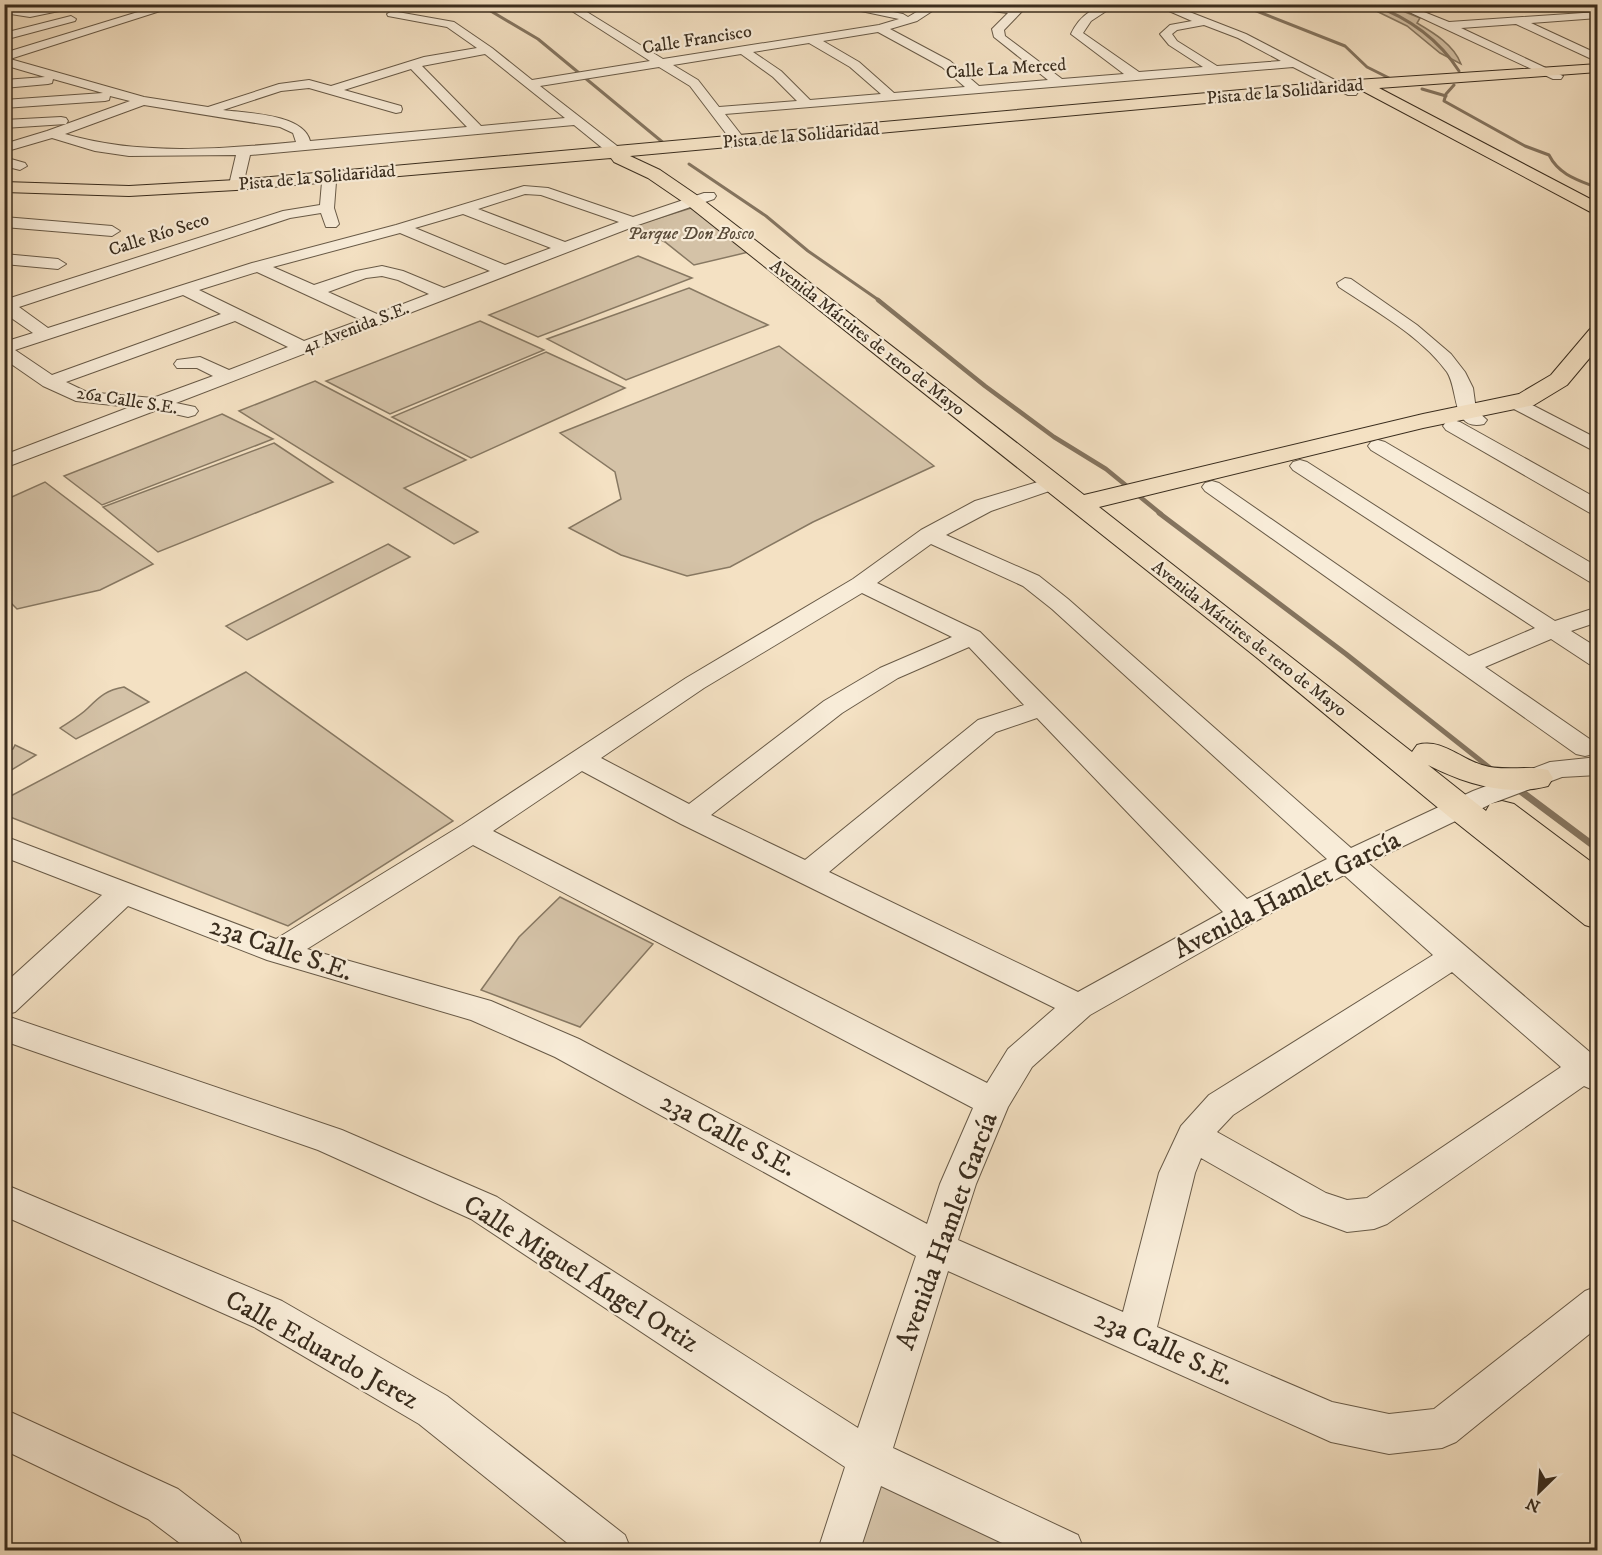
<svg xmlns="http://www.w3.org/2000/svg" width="1602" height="1555" font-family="'IM FELL DW Pica',serif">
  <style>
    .green { fill: #d4c2a7; stroke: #877862; stroke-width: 1.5 }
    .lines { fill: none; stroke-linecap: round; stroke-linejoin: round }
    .stream-far3 { stroke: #84745f; stroke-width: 3 }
    .stream-far2 { stroke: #84745f; stroke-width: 4.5 }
    .stream-far1 { stroke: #84745f; stroke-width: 5 }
    .stream { stroke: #84745f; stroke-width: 7 }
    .minor-casing { stroke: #685a47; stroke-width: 2 }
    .major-casing { stroke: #3a2d1e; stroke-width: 2 }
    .minor { fill: #f8ecd8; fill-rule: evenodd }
    .major { fill: #f4e1c3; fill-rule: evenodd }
    .labels { text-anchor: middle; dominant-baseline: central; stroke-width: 4.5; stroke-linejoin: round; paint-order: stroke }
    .far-street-label { font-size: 18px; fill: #3a2d1e; stroke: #f8ecd8 }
    .far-park-label { font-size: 18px; font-style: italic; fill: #594b39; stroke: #f8ecd8 }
    .near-street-label { font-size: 27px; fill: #3a2d1e; stroke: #f8ecd8 }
  </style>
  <rect width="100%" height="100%" fill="#f4e1c3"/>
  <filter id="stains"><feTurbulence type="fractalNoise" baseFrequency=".00333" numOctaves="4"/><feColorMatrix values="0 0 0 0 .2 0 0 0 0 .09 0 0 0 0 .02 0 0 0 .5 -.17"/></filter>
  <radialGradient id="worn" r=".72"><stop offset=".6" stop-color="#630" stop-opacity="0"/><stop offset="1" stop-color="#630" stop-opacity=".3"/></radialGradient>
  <!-- green -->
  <g class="green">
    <path d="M1364,5H1388L1420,18L1417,23C1434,33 1454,45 1461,64L1440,53L1407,26Z"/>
    <polygon points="691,208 753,251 694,265 665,242 633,226"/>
    <polygon points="638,256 692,278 538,337 489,315"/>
    <polygon points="689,288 768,325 626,380 547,339"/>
    <polygon points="480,321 544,350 390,414 326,381"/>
    <polygon points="779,346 934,466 813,522 730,567 687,576 621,555 569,528 621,499 615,472 560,433"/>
    <polygon points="546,352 625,388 471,458 392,417"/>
    <polygon points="315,381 466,460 404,488 478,532 454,544 239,411"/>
    <polygon points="222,414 273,439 102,505 64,476"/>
    <polygon points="274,443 333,482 158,552 103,507"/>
    <polygon points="45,482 153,564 100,590 17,609 5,597 5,500"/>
    <polygon points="388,544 410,557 247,640 226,626"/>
    <polygon points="246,672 453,821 288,926 5,815 5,799"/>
    <path d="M124,687L149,702L76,739L60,728C69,722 80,716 88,708C100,696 107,690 124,687Z"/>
    <polygon points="15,745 36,755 5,774 5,752 13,749"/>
    <polygon points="560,897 653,944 580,1027 481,990 519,937"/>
    <polygon points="868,1458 1063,1550 839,1550"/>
  </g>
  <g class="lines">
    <!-- stream-far3 -->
    <g class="stream-far3">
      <polyline points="479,4 538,39 666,145"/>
      <polyline points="1239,4 1345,46 1367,67 1389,78"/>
      <path d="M1371,4C1407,17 1438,38 1459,71"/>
      <path d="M1454,85L1446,94L1444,101L1525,146L1549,155C1559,175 1578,180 1598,188"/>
      <polyline points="1422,89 1446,96"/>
      <polyline points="689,164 766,216 808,251 880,301"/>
    </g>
    <!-- stream-far2 -->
    <polyline class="stream-far2" points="878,300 985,386 1054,437 1106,469 1161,514"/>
    <!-- stream-far1 -->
    <polyline class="stream-far1" points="1159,513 1346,654 1495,772"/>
    <!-- stream -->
    <polyline class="stream" points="1515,787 1598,849"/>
    <defs>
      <g id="minor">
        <path d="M164,4H182L10,59L144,97L208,107L279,84L309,80L331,86L424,57L477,48L447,27L388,16L387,14L392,11L454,22L492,48L532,80L650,61L561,4H574L663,59L879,25L899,19L828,4H853L903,14L908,17L930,4H943L917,21L890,29L950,61L979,86L1048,80L994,37L992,29L1008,13L958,7L953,4H988L1014,8L1017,4H1029L1004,30L1005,36L1062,79L1124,74L1071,34C1080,15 1096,4 1117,4L1091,21L1083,33L1139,72L1203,67L1169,45L1160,34L1170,25L1192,21L1153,4H1169L1246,34L1358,92L1356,95H1348L1293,67L725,114L746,141L739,145L734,144L690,86L659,67L540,86L621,149L623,152L616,156L611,155L574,125L250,155L243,185L236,189L229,185L236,155L129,156L95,151L52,138L4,152V144L47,131L130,101L110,96L109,100L105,101L4,108V100L103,93L53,79L52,83L48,84L4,88V80L45,77L4,65V53ZM1204,25L1238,38L1281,61L1217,66L1177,41L1172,34L1177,30ZM878,32L942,67L965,87L894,93L859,62L823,41ZM809,43L850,67L881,94L810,100L781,71L753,52ZM485,54L565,118L481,126L422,66ZM741,54L773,77L797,101L719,107L698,80L673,65ZM411,69L467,127L310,141C304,114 246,113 223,110L281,91L309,88L396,113L401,112L402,109L401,106L344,90ZM144,105L280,127L293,133L296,142C220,149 139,156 65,134Z"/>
        <polygon points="1392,4 1412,7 1477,4 1472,7 1424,12 1449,22 1598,12 1598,18 1531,23 1598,54 1598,62 1516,24 1461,28 1563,76 1561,79 1553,79"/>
        <polygon points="55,6 59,7 59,11 30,17 4,13 4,7 30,10"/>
        <polygon points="71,16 76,19 75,21 4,40 4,33"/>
        <polygon points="61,117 66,118 68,121 66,124 4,128 4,120"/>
        <polygon points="4,157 25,163 27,166 20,170 4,166"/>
        <path d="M329,178L336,182L334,208L339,224L336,227H326L321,213L290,218L19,307L48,328L252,263L396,225L524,186L548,188L633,217L704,193H714L716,196L714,199L638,225L176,403L195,407L198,411L195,415L188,417L157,410L4,468V455L130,407L76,401L43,386L4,359V342L33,333L4,313V300L283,211L320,205L322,182ZM525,194L541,195L619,222L565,242L478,209ZM463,214L551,248L505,265L415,228ZM400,233L490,271L444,288L403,271L382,266L356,271L314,285L273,267ZM257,272L361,320L304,341L199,290ZM382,276L398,280L429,294L377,314L328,292L366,278ZM183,295L221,314L52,375L15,350ZM235,321L288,347L229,370L200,357L177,360L174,364L177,368H197L213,376L153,398L87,392L66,382Z"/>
        <polygon points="4,217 112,226 120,231 112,236 4,227"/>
        <polygon points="4,254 58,259 66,264 58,269 4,264"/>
        <path d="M1345,278L1351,279L1417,325L1451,354L1465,372L1473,388L1476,410L1487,420L1484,424C1451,432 1459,390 1447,372C1421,336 1375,311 1339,287L1337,283Z"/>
        <polygon points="1517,397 1598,439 1598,453 1510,407 1507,403 1510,399"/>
        <polygon points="1453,420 1460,422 1598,499 1598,514 1590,513 1446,430 1443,426 1446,422"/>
        <polygon points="1378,440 1385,442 1598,567 1598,584 1590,582 1371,450 1368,446 1371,442"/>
        <polygon points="1300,460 1307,462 1555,621 1598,607 1598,622 1571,631 1598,648 1598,666 1589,664 1551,639 1485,667 1594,742 1598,747 1594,754 1585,756 1576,754 1205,491 1202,487 1205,483 1212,481 1219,483 1469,656 1535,628 1293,470 1290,466 1293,462"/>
        <path d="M1051,478L1058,480L1061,484L1058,488L991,511L946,535L1039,576L1068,599L1351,848L1473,791L1550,762L1598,757V775L1562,777L1493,803L1368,863L1598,1059V1092L1584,1086L1387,1224L1374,1229L1347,1232L1301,1215L1201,1158L1195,1173L1157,1327L1332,1402L1389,1414L1434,1409L1585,1291L1598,1286V1327L1456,1442L1442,1448L1389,1454L1331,1442L948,1271L893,1448L1078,1535L1084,1550H1017L881,1486L860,1550H818L845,1467L471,1219L318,1150L4,1041V1015L342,1130L497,1197L858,1428L916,1256L555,1057L471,1020L267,960L128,906L15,1012L4,1015V984L102,895L4,857V836L276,939L462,825L686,678L853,579L921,530L975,501ZM931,544L1023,586L1052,609L1327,859L1247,899L980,632L877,583ZM862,593L952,637L880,668L824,701L689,804L601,758L704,688ZM969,647L1024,705L978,720L805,860L711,815L842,713L898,678ZM1037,718L1223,912L1078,992L829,872L996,732ZM582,771L681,824L1055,1008L1008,1049L987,1083L493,831ZM473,845L973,1108L940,1184L927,1224L579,1039L491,1001L307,949ZM1344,875L1433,955L1209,1095L1181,1126L1159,1173L1123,1312L958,1240L976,1184L1008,1107L1032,1067L1090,1015L1254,922ZM1452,972L1561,1067L1367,1198L1347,1200L1326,1193L1217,1132L1233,1115Z"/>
        <polygon points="4,1184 282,1301 447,1396 625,1535 631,1550 576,1550 419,1424 254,1327 4,1216"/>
        <polygon points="4,1409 178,1489 238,1535 244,1550 189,1550 148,1519 4,1450"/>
      </g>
      <path id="major" d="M1598,64V72L1379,88L1598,203V216L1359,89L630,156L660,170L698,196L1084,495L1423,414L1519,394L1551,375L1590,329L1598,328V348L1567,385L1534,405L1423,428L1099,507L1412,752L1417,745C1441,738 1459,758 1482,765C1503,772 1526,765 1548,770L1553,778L1548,786C1506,797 1466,784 1428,765L1486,811L1490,804L1502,801L1514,804L1598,867V929L1585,925L1448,816L1256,657L686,204L648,178L614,162L611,158L236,190L129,196L4,192V182L129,186L236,180L1341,81Z"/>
    </defs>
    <!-- minor casing -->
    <use href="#minor" class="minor-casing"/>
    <!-- major casing -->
    <use href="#major" class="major-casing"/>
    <!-- minor -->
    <use href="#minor" class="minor"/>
    <!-- major -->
    <use href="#major" class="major"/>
  </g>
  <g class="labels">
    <!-- far-street labels -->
    <g class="far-street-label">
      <text transform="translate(697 40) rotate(-9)">Calle Francisco</text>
      <text transform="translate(1006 69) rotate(-4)">Calle La Merced</text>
      <text transform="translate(1285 92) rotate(-5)">Pista de la Solidaridad</text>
      <text transform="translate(801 136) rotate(-5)">Pista de la Solidaridad</text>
      <text transform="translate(317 178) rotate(-5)">Pista de la Solidaridad</text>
      <text transform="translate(159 235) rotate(-18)">Calle Río Seco</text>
      <text transform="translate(356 328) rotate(-21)">41 Avenida S.E.</text>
      <text transform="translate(867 338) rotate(38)">Avenida Mártires de 1ero de Mayo</text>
      <text transform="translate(127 401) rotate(9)">26a Calle S.E.</text>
      <text transform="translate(1249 639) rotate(38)">Avenida Mártires de 1ero de Mayo</text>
    </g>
    <!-- far-park labels -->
    <g class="far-park-label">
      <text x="691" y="234">Parque Don Bosco</text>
    </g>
    <!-- near-street labels -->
    <g class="near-street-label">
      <text transform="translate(1287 895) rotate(-27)">Avenida Hamlet García</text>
      <text transform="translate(281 949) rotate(19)">23a Calle S.E.</text>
      <text transform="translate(728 1135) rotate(28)">23a Calle S.E.</text>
      <text transform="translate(947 1231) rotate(-70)">Avenida Hamlet García</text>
      <text transform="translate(581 1274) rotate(32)">Calle Miguel Ángel Ortiz</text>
      <text transform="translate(1164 1348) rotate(24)">23a Calle S.E.</text>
      <text transform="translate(322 1350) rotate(29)">Calle Eduardo Jerez</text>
    </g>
  </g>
  <!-- margin -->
  <rect width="1602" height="1555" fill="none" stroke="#f4e1c3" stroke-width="24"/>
  <rect x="6" y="6" width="1590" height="1543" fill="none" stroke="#3a2d1e" stroke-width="3"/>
  <rect x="12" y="12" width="1578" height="1531" fill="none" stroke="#3a2d1e" stroke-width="1.5"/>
  <!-- north arrow -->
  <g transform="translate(1539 1492) rotate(205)" stroke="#f8ecd8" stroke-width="4.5" paint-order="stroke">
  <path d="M0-4.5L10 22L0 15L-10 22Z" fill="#3a2d1e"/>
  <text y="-9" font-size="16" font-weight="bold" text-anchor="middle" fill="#3a2d1e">N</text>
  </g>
  <rect width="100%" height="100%" filter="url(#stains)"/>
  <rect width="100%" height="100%" fill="url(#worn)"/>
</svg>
